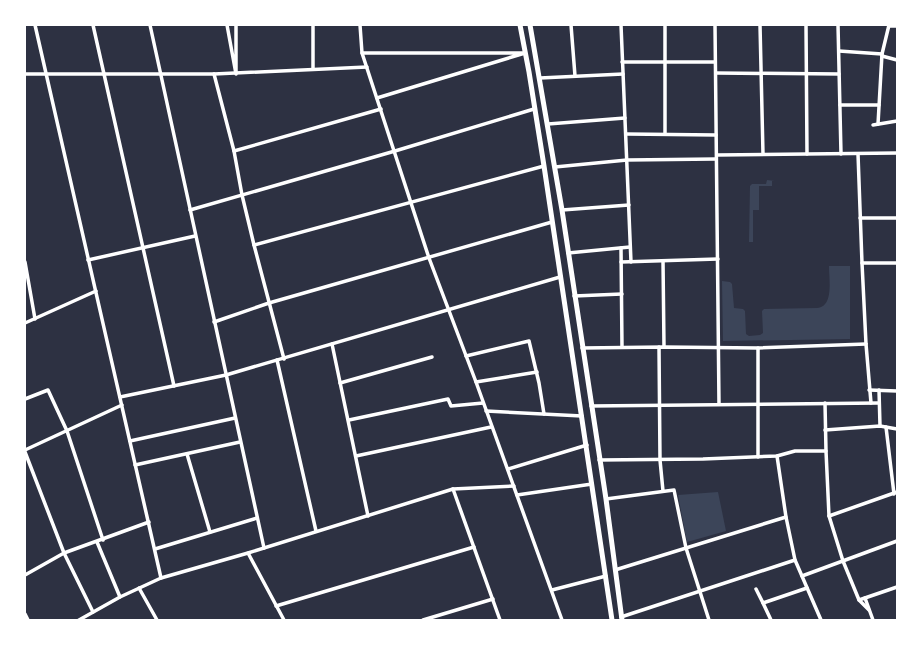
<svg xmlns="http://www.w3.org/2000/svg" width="922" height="645" font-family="'Titillium Web',sans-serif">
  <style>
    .green { fill: #3c4559 }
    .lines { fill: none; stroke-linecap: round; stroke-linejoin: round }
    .minor { stroke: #fff; stroke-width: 3.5 }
    .secondary { stroke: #fff; stroke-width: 5 }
  </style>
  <rect width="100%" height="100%" fill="#2d3142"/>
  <!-- green -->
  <g class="green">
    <polygon points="767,180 775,181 772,181 772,186 759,186 759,210 753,210 753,242 749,242 750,186 752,184 766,184"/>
    <path d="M829,266H850V339L723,341L722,281L730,282L732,284L734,308L743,309L745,311L746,334L749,336L760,335L763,333L762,311L764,309L817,308C834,307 829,279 829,266Z"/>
    <polygon points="718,492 726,531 687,542 678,495"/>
  </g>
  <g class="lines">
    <!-- minor -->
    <g class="minor">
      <polyline points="35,25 161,578"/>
      <polyline points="93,25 174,386"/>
      <polyline points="150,25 264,548"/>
      <polyline points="227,25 236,74 236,25"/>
      <polyline points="313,25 313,69"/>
      <polyline points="360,25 362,53 429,258 476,382 562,620"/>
      <polyline points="571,25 575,76"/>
      <polyline points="621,25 631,262"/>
      <polyline points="665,25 665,134"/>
      <polyline points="715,25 719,404"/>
      <polyline points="760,25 763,154"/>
      <polyline points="806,25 807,154"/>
      <polyline points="838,25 841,154"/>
      <polyline points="889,26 897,26"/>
      <polyline points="839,51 882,54"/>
      <polyline points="362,53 525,53 377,98"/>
      <polyline points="882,56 897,60"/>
      <polyline points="622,62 715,62"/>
      <polyline points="716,73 839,74"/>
      <polyline points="25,74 214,74 367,67"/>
      <polyline points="214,74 234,151 242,195 254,245 284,359"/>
      <polyline points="540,78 623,74"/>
      <polyline points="840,105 879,105"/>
      <polyline points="548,124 625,118"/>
      <polyline points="878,124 882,54 889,25"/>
      <polyline points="873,125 897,121"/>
      <polyline points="626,134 716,135"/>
      <polyline points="234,151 381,109"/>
      <polyline points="858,154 862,263 866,344 871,403"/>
      <polyline points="717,155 897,153"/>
      <polyline points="555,167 627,160 716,159"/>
      <polyline points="190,210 395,151 534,109"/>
      <polyline points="562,210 629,205"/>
      <polyline points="860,218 897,218"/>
      <polyline points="254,245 544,166"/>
      <polyline points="621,248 622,347"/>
      <polyline points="568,253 630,247"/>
      <polyline points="88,260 195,236"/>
      <polyline points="663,261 664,347"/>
      <polyline points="25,262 35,319"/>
      <polyline points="621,262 718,259"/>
      <polyline points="862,263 897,263"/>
      <polyline points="574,296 622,294"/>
      <polyline points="214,322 269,303 552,222"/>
      <polyline points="25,323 96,291"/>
      <polyline points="332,344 368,516"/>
      <polyline points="659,347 660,460 663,491"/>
      <polyline points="582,348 664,347 758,348 866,344"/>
      <polyline points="466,356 529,341 539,383 544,414"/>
      <polyline points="277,360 316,531"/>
      <polyline points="476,382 537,372"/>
      <polyline points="340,383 432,357"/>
      <polyline points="869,390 897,391"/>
      <polyline points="879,390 880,426"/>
      <polyline points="120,397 226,375 560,277"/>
      <polyline points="25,399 48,390 67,431 103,540"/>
      <polyline points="825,403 826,451 829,516 843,561 859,600 869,610"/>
      <polyline points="591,406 879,403"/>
      <polyline points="486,411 582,416"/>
      <polyline points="349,420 448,399 451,406 483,403"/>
      <polyline points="886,427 894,494"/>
      <polyline points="825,430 880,426 897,429"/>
      <polyline points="130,441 235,418"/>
      <polyline points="25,450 122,405"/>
      <polyline points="25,452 64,553 93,612"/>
      <polyline points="187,454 210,532"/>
      <polyline points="356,456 491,427"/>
      <polyline points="777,456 786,517 795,560 821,620"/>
      <polyline points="758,457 758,348"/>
      <polyline points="599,460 703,459 777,456 795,451 826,451"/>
      <polyline points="135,465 240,442"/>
      <polyline points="508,469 587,445"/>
      <polyline points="453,489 500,620"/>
      <polyline points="517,495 592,484"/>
      <polyline points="606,499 674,490 686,548 709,620"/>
      <polyline points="829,516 897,492"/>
      <polyline points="97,542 120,597"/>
      <polyline points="155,549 257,518"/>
      <polyline points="248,553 284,620"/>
      <polyline points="615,570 786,517"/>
      <polyline points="25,575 64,553 149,522"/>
      <polyline points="802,576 897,541"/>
      <polyline points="139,588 157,620"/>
      <polyline points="756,589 763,603 807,588"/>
      <polyline points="552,590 606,576"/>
      <polyline points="865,598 873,620"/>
      <polyline points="859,600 897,587"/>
      <polyline points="763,603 771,620"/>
      <polyline points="276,606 474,547"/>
      <polyline points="25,614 28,620"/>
      <polyline points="621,617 795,560"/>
      <polyline points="79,620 120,597 161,578 248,553 453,489 514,486"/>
      <polyline points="423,620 493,599"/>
    </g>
    <!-- secondary -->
    <g class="secondary">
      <polyline points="520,25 529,72 544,166 612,620"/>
      <polyline points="530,25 562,210 606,499 622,620"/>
    </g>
  </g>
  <!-- border -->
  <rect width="922" height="645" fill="none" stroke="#ffffff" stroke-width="52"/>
</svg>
